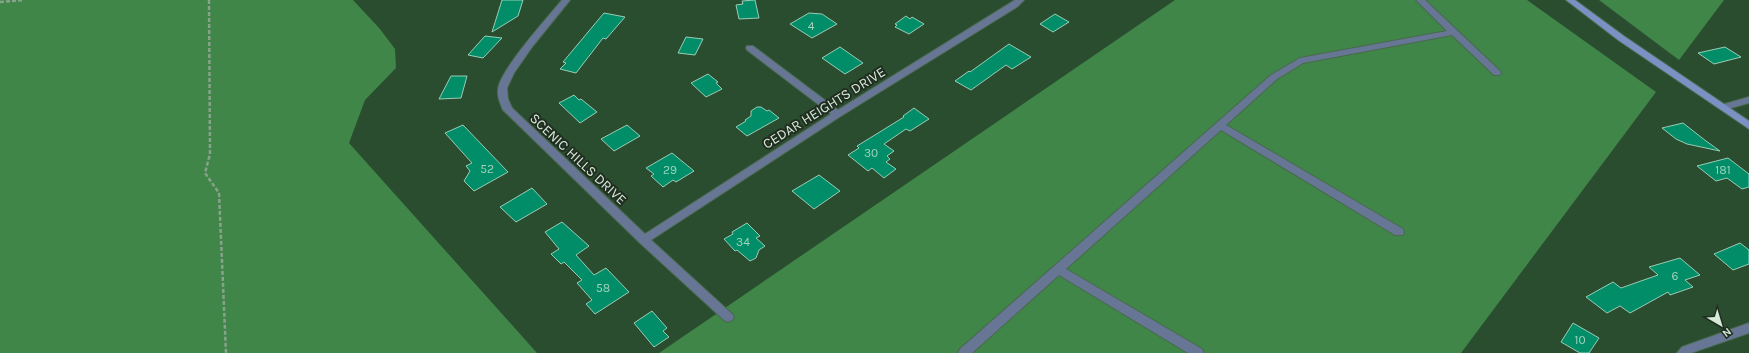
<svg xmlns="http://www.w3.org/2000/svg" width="1749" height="353" font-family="Karla,sans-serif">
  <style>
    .forest { fill: #3f8648 }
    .building { fill: #018d68; stroke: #98cdb6 }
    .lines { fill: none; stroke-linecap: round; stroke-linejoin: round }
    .street-casing { stroke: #4a694d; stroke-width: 2 }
    .secondary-casing { stroke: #4a694d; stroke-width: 2 }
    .path { stroke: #88a28b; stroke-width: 2.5; stroke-dasharray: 4 2; stroke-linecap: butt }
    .street { fill: #687696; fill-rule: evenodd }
    .secondary { fill: #7b90c3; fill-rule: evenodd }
    .labels { text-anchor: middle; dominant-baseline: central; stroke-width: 4; stroke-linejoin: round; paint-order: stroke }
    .number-label { font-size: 12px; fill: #a2d3bc }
    .street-label { font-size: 14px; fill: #d7ead8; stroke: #202e21 }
  </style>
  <rect width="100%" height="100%" fill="#2b4d2f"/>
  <!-- forest -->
  <g class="forest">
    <polygon points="0,0 353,0 380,29 395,49 396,68 365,100 349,143 537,353 0,353"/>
    <polygon points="1175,0 1527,0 1656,92 1461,353 659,353"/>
    <polygon points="1599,0 1724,0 1679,60"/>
  </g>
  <!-- building -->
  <g class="building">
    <polygon points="502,0 523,0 518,16 492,32"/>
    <polygon points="755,0 759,18 739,19 736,5 743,4 742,1"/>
    <polygon points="604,13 625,17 606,39 603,38 576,73 560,69 566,63 563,62"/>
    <polygon points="809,13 822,14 837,24 812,38 790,24"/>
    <polygon points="1055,14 1069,22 1053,32 1040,24"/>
    <polygon points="906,16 910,19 912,17 924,24 909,34 895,27 897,25 895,24"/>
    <polygon points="485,36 502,38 483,58 468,55"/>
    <polygon points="686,37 703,39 695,55 678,53"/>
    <polygon points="1009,44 1031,57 1012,69 1006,65 971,90 955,81 969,71 970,72"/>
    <polygon points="840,47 863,63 845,74 822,58"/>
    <polygon points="1725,47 1741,57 1714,64 1698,53"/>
    <polygon points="708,74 718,82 716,83 722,89 706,97 691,83"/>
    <polygon points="451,76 467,76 461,98 439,99"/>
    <polygon points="574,95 579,100 581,99 597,112 580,123 559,103"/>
    <polygon points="757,107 761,107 767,111 769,110 779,118 747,136 736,127 746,121 745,120 751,116 751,111"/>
    <polygon points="914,108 929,119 910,131 906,129 884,144 894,151 887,156 890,159 886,162 896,169 884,178 872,168 868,171 848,155 859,148 857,146 904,117 903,116"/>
    <polygon points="1683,123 1706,141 1720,151 1687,144 1676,139 1662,128"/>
    <polygon points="463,125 508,172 474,191 464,181 470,171 466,166 472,163 445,133"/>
    <polygon points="627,125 640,136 614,151 601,139"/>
    <polygon points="672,153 694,171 676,182 673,180 663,187 651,176 654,174 646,168"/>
    <polygon points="1728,158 1749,174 1749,187 1742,189 1727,178 1716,181 1697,166"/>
    <polygon points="819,175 840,191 814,209 792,191"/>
    <polygon points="532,188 547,204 516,222 500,207"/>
    <polygon points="562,222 589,246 576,255 594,275 606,268 629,292 595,314 586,304 592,300 577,283 582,280 564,262 561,264 551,254 559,249 545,232"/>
    <polygon points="747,223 760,236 756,238 765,246 759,250 756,258 750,261 737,250 735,251 724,239 733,234 732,232"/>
    <polygon points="1740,243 1749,250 1749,264 1733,270 1714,254"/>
    <polygon points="1680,258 1700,275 1685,280 1693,287 1670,295 1668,292 1630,313 1620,306 1607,313 1586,297 1613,282 1621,288 1658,275 1649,267"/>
    <polygon points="652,311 667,328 663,331 669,337 654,347 634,323"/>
    <polygon points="1573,323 1599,338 1589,353 1580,353 1561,342"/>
  </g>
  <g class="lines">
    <defs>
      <g id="street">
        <path d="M562,0H570L532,47L514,73L507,88L508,99L512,108L645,234L831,114L747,50L746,48L747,46H753L838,110L1015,0H1024L1017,7L841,116L651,240L732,314L734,317L732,320L728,322L724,320L640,243L503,110C500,103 497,97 498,90C498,72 549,16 562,0Z"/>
        <polygon points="1416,0 1425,0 1500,71 1501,73 1500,75 1494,75 1452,35 1303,63 1277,79 1226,125 1403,229 1404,232 1403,235 1395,235 1221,130 1066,269 1202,349 1204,353 1188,353 1059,275 972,353 958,353 960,349 1271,75 1300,58 1447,31"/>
        <polygon points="1749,97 1749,103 1724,110 1719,107 1721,105"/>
        <polygon points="1749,323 1749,333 1691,353 1677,353 1682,347"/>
      </g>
      <polygon id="secondary" points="1566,0 1575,0 1624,36 1749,121 1749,129 1618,40"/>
    </defs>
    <!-- street casing -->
    <use href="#street" class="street-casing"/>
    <!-- secondary casing -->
    <use href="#secondary" class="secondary-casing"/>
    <!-- path -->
    <g class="path">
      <polyline points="209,0 210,154 205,173 219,193 226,353"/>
      <polyline points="0,2 24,0"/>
    </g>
    <!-- street -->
    <use href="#street" class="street"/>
    <!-- secondary -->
    <use href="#secondary" class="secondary"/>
  </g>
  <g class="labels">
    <!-- number labels -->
    <g class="number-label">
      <text x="811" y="26">4</text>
      <text x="871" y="153">30</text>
      <text x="487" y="169">52</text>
      <text x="670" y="170">29</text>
      <text x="1723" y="170">181</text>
      <text x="743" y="242">34</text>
      <text x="1675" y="276">6</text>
      <text x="603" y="288">58</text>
      <text x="1580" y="340">10</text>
    </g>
    <!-- street labels -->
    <g class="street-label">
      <text transform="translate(824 108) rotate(-32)">CEDAR HEIGHTS DRIVE</text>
      <text transform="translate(578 159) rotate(43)">SCENIC HILLS DRIVE</text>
    </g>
  </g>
  <!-- north arrow -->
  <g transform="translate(1721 325) rotate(142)" stroke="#202e21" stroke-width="3" paint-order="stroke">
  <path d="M0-3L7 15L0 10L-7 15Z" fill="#d7ead8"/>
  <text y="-6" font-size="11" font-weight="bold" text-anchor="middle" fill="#d7ead8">N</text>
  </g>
</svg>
